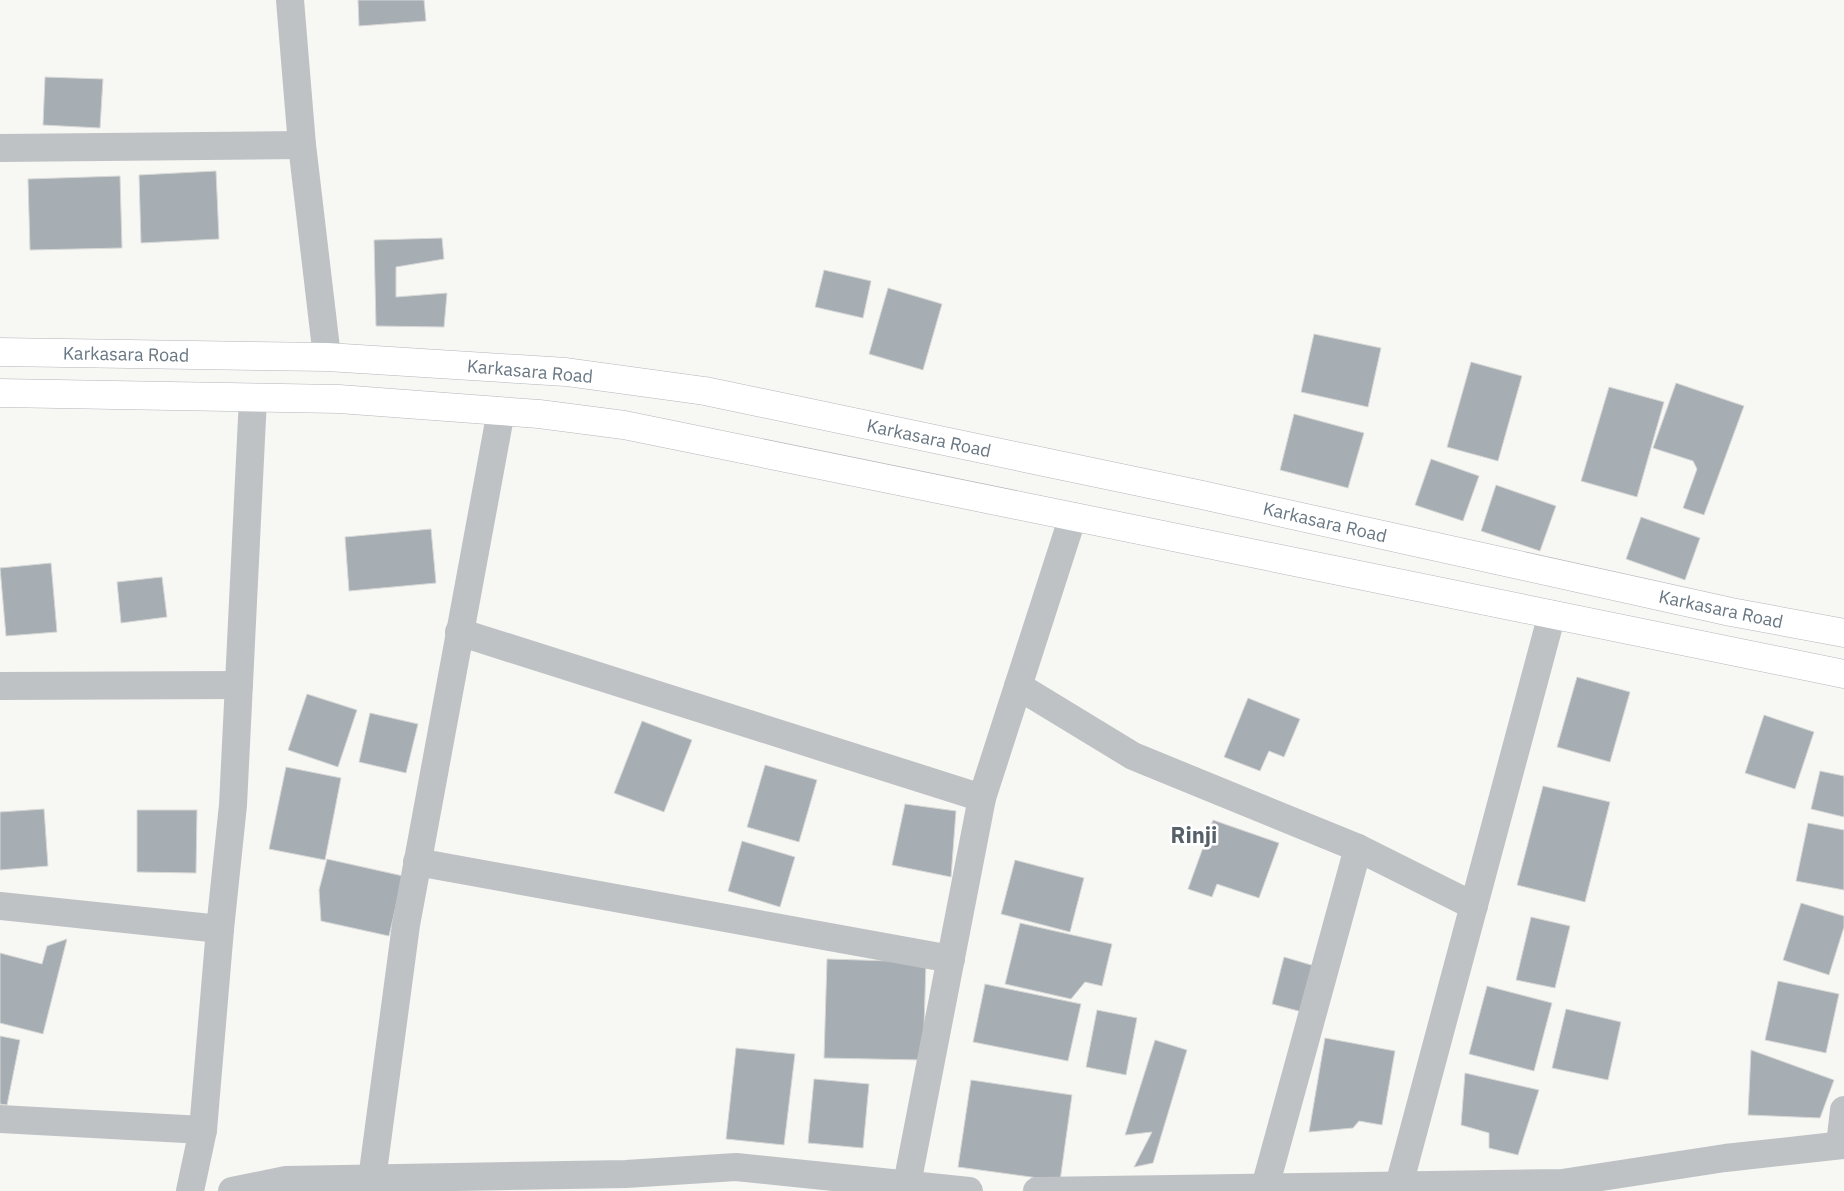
<svg xmlns="http://www.w3.org/2000/svg" width="1844" height="1191" font-family="'IBM Plex Sans',sans-serif">
  <style>
    .building { fill: #a6aeb3; stroke: #d8d8d7 }
    .lines { fill: none; stroke-linecap: round; stroke-linejoin: round }
    .major-casing { stroke: #b2b6ba; stroke-width: 29 }
    .minor { stroke: #bec2c5; stroke-width: 28 }
    .major { stroke: #fff; stroke-width: 28 }
    .labels { text-anchor: middle; dominant-baseline: central; stroke-width: 5; stroke-linejoin: round; paint-order: stroke }
    .street-label { font-size: 18px; fill: #687783; stroke: #fff }
    .district-label { font-size: 22px; font-weight: bold; fill: #556069; stroke: #fff }
  </style>
  <rect width="100%" height="100%" fill="#f7f7f4"/>
  <!-- building -->
  <g class="building">
    <polygon points="358,0 424,0 426,21 359,26"/>
    <polygon points="45,77 103,79 100,128 43,125"/>
    <polygon points="216,171 219,239 141,243 139,175"/>
    <polygon points="120,176 122,248 30,250 28,179"/>
    <polygon points="442,238 444,259 396,267 396,297 447,293 444,327 376,326 374,240"/>
    <polygon points="824,270 871,281 863,318 815,307"/>
    <polygon points="888,288 942,304 923,370 869,354"/>
    <polygon points="1314,334 1381,348 1368,407 1301,392"/>
    <polygon points="1471,362 1522,376 1498,461 1447,447"/>
    <polygon points="1676,383 1744,406 1704,515 1683,508 1697,469 1693,461 1653,448"/>
    <polygon points="1609,387 1664,402 1637,497 1581,481"/>
    <polygon points="1294,414 1364,433 1348,488 1280,470"/>
    <polygon points="1431,459 1479,476 1463,521 1415,505"/>
    <polygon points="1496,485 1556,506 1540,551 1481,531"/>
    <polygon points="1641,517 1700,538 1685,580 1626,559"/>
    <polygon points="431,529 436,583 349,591 345,537"/>
    <polygon points="51,563 57,632 6,636 0,568"/>
    <polygon points="162,577 167,617 121,623 117,582"/>
    <polygon points="1577,677 1630,692 1610,762 1557,747"/>
    <polygon points="307,694 357,710 338,767 288,750"/>
    <polygon points="1248,698 1300,719 1284,757 1269,751 1260,771 1224,757"/>
    <polygon points="370,713 418,724 406,773 359,762"/>
    <polygon points="1764,715 1814,732 1795,789 1745,773"/>
    <polygon points="642,721 692,740 664,812 614,793"/>
    <polygon points="765,765 817,780 799,842 747,827"/>
    <polygon points="286,767 341,778 325,860 269,849"/>
    <polygon points="1820,771 1844,776 1844,817 1811,809"/>
    <polygon points="1543,786 1610,802 1585,902 1517,885"/>
    <polygon points="905,804 956,811 951,877 892,865"/>
    <polygon points="44,809 48,866 0,870 0,812"/>
    <polygon points="137,810 197,810 196,873 137,872"/>
    <polygon points="1213,820 1279,843 1259,898 1217,884 1212,897 1188,889"/>
    <polygon points="1808,823 1844,830 1844,890 1796,881"/>
    <polygon points="742,841 795,857 780,907 728,891"/>
    <polygon points="327,859 403,876 389,936 321,921 319,890"/>
    <polygon points="1015,860 1084,878 1070,932 1001,914"/>
    <polygon points="1801,903 1844,916 1844,927 1829,975 1783,960"/>
    <polygon points="1531,917 1570,926 1555,988 1516,980"/>
    <polygon points="1020,923 1112,944 1102,986 1085,982 1071,999 1005,984"/>
    <polygon points="67,939 43,1034 0,1023 0,953 42,964 47,946"/>
    <polygon points="1284,957 1318,967 1306,1013 1272,1004"/>
    <polygon points="827,959 926,962 923,1060 824,1058"/>
    <polygon points="1778,981 1839,994 1826,1053 1765,1040"/>
    <polygon points="985,984 1081,1004 1068,1061 973,1042"/>
    <polygon points="1487,986 1552,1003 1534,1071 1469,1054"/>
    <polygon points="1566,1009 1621,1022 1608,1080 1552,1068"/>
    <polygon points="1097,1010 1137,1018 1126,1075 1086,1067"/>
    <polygon points="0,1036 20,1040 7,1105 0,1104"/>
    <polygon points="1325,1038 1395,1051 1382,1125 1359,1121 1353,1128 1309,1132"/>
    <polygon points="1155,1040 1187,1050 1153,1163 1134,1167 1152,1132 1125,1135"/>
    <polygon points="736,1048 795,1054 784,1145 726,1139"/>
    <polygon points="1751,1050 1834,1080 1820,1118 1748,1115"/>
    <polygon points="1465,1073 1539,1090 1518,1155 1489,1148 1489,1133 1461,1125"/>
    <polygon points="814,1079 869,1084 863,1148 808,1143"/>
    <polygon points="971,1080 1072,1095 1060,1181 958,1167"/>
  </g>
  <g class="lines">
    <defs>
      <g id="major">
        <polyline points="0,352 327,357 566,372 705,391 1202,495 1731,612 1844,633"/>
        <polyline points="0,393 339,399 539,414 624,425 1844,674"/>
      </g>
    </defs>
    <!-- major casing -->
    <use href="#major" class="major-casing"/>
    <!-- minor -->
    <g class="minor">
      <polyline points="290,0 302,145 327,357"/>
      <polyline points="0,148 302,145"/>
      <polyline points="459,632 982,798"/>
      <polyline points="0,686 239,685"/>
      <polyline points="1018,686 1133,756 1358,848 1474,906"/>
      <polyline points="417,862 951,959"/>
      <polyline points="0,906 220,929"/>
      <polyline points="0,1119 203,1130"/>
      <polyline points="1840,1145 1844,1110"/>
      <polyline points="372,1179 406,925 501,411"/>
      <polyline points="907,1184 982,798 1073,516"/>
      <polyline points="1399,1185 1552,614"/>
      <polyline points="1265,1187 1358,848"/>
      <polyline points="190,1191 203,1130 220,929 233,805 253,398"/>
      <polyline points="232,1191 286,1180 626,1174 736,1167 969,1191"/>
      <polyline points="1037,1191 1562,1183 1725,1158 1844,1145"/>
    </g>
    <!-- major -->
    <use href="#major" class="major"/>
  </g>
  <g class="labels">
    <!-- street labels -->
    <g class="street-label">
      <text transform="translate(126 354) rotate(1)">Karkasara Road</text>
      <text transform="translate(530 371) rotate(5)">Karkasara Road</text>
      <text transform="translate(929 438) rotate(12)">Karkasara Road</text>
      <text transform="translate(1325 522) rotate(13)">Karkasara Road</text>
      <text transform="translate(1721 609) rotate(12)">Karkasara Road</text>
    </g>
    <!-- district labels -->
    <g class="district-label">
      <text x="1194" y="834">Rinji</text>
    </g>
  </g>
</svg>
